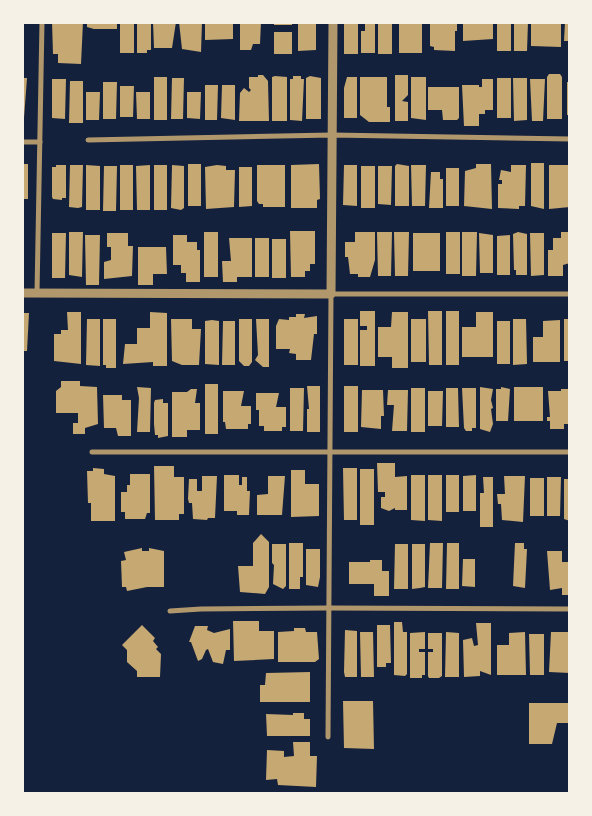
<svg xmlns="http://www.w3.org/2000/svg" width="592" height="816" font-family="'PT Serif',serif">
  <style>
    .building { fill: #c6a872 }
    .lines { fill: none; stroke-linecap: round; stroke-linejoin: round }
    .minor { stroke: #b1986c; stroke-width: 5 }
    .tertiary { stroke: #b1986c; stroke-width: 9 }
  </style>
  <rect width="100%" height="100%" fill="#14213d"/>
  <!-- building -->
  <g class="building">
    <polygon points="52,22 83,22 81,64 58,63 58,54 53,54"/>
    <polygon points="87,22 117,22 117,29 94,29 87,27"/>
    <rect x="120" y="22" width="14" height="31"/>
    <polygon points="137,22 151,22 151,50 147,50 147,53 137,53"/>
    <polygon points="153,22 176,22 172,48 154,48"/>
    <polygon points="179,22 202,22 201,52 182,49"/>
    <polygon points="205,22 233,22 233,39 205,40"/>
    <polygon points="240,22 261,22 260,44 253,44 251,50 240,50"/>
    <rect x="274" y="22" width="18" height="3"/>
    <polygon points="298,22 316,22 316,50 298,51"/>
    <rect x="344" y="22" width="14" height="32"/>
    <polygon points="365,22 375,22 375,53 361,53 361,31 365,31"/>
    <rect x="378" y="22" width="14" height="32"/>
    <rect x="399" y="22" width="23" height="31"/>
    <polygon points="430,22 457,22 457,31 455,31 455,51 434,50 434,47 430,46"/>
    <polygon points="463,22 493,22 493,39 463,41"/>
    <rect x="497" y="22" width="14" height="29"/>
    <polygon points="514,22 528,22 527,51 514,51"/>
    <polygon points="531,22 561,22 561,47 531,46"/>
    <polygon points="565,22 570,22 570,41 564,41"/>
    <rect x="274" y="32" width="18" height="22"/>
    <polygon points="549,74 560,74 562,77 562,119 547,119 547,77"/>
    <polygon points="258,75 263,75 268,81 269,121 239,121 240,93 244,88 249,92 251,90 249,88 249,77 258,77"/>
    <polygon points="395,75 408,75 408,95 402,101 408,102 408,121 395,121"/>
    <polygon points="275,76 287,77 287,121 272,121 272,77"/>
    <polygon points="293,76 301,76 301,79 304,79 302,121 290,120 290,79 293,79"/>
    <polygon points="310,76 321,78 321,119 306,119 306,78"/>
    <rect x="154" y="77" width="13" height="43"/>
    <polygon points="347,77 357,77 357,118 344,118 344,88"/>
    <polygon points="360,77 387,77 387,107 390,107 390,122 369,122 360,115"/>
    <polygon points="411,77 426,77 426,120 411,118"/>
    <polygon points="22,78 27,78 24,118 22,118"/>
    <polygon points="172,78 184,78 183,119 171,119"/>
    <rect x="497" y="78" width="14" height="40"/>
    <polygon points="513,78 527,78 527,120 514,121"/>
    <polygon points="52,79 66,79 65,119 52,118"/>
    <polygon points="482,79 493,79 493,110 485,110 485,114 479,114 479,126 464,126 462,85 479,85 479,87 482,87"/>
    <polygon points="530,79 545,79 543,121 532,121"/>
    <polygon points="70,81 83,81 83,123 69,123"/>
    <polygon points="103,82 117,82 116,119 103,119"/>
    <rect x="567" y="82" width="3" height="33"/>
    <polygon points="205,85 218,85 217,120 205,120"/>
    <polygon points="222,85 235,85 235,120 221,118"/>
    <polygon points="120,86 134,86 133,117 120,117"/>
    <polygon points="428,87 459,87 459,118 457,120 443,120 442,110 428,110"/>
    <polygon points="86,92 100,92 99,120 86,120"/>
    <polygon points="136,92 150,92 150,119 137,119"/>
    <polygon points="187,92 201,92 200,119 187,118"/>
    <polygon points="531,163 544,163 544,209 531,206"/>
    <rect x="22" y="164" width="6" height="35"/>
    <rect x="188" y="164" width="13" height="42"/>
    <polygon points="319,164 320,199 317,200 317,208 291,208 291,165"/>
    <polygon points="397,164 409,166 409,206 395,206 395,166"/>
    <polygon points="476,164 491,164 492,209 464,206 465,171 476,168"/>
    <polygon points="56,165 66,165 66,198 62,198 62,200 53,199 52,197 52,167 56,167"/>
    <polygon points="70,165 83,165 82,207 78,208 69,207"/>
    <polygon points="86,165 100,166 100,210 86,210"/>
    <rect x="120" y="165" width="13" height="45"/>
    <polygon points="150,165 150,210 137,210 136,166"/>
    <rect x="154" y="165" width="13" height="45"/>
    <polygon points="172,165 184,166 184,208 181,210 171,208"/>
    <polygon points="217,165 226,166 226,170 235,170 234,207 206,209 205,167"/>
    <polygon points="257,165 285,165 285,207 263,207 263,204 259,204 257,201"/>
    <polygon points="344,165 357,165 357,206 343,205"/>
    <polygon points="411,165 426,165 425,206 412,206"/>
    <polygon points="511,165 526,165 525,206 519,206 519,209 498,208 498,184 502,184 502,180 499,180 501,170 511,172"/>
    <polygon points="549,165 570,165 570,207 549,209"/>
    <polygon points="104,166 117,166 116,211 103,211"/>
    <rect x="361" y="166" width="14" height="42"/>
    <polygon points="378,166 392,166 391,205 378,204"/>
    <polygon points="239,167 252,167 252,206 239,207"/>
    <rect x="446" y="168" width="13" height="38"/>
    <polygon points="431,172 440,172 440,179 443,179 443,208 429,208"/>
    <polygon points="290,231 315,231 315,264 310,264 310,271 305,271 305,277 291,277"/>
    <polygon points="69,232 83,232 82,277 69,275"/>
    <rect x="204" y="232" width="14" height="45"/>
    <polygon points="355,232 375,232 375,260 370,277 358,277 358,274 350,274 348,257 345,257 345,242 355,242"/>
    <polygon points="377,232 392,232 391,276 378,276"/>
    <polygon points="394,232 409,232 408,276 395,276"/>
    <rect x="446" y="232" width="14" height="42"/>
    <polygon points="462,232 477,232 476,276 462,276"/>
    <polygon points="518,232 527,234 527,275 516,275 516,270 514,270 513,234"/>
    <polygon points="561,232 570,232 570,263 563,265 563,276 548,276 548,250 553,250 553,238 561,238"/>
    <polygon points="52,233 66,233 65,278 52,278"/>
    <polygon points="107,233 128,233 128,246 133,246 132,276 104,279 104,262 111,260 111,247 107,247"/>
    <rect x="413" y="233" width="27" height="38"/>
    <polygon points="479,233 493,235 493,273 480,273"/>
    <polygon points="530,233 544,233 544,275 531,276"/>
    <polygon points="85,235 100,235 99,285 86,285"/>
    <polygon points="173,235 187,235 187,242 197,242 197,250 200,250 200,282 186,282 186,273 181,273 181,265 173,265"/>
    <polygon points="510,235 510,275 497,275 497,236"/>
    <polygon points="229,238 252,238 252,277 237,277 237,282 223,282 222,261 231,261"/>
    <rect x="255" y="238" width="14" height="39"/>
    <rect x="272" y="239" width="14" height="39"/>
    <polygon points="138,247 166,247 167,274 153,274 153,285 138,285"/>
    <polygon points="360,311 375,311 375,366 360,366 360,330 367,330 367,326 360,326"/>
    <polygon points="428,311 442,311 442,365 429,365"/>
    <rect x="446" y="311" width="13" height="54"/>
    <polygon points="67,312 81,312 81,364 54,361 54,334 61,334 61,330 68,330"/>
    <polygon points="150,312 167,313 167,366 153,366 153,362 123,364 125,344 137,344 137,328 150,328"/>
    <polygon points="392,312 408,312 408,368 392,368 392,357 378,357 378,327 391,327"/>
    <polygon points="476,312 493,312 493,357 462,357 462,327 476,327"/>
    <polygon points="22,313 29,313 27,351 22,351"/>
    <polygon points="296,314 305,314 304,318 317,316 317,334 314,334 311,360 296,360 296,354 289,353 290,349 276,349 276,326 279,319 289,320 289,317 296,317"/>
    <polygon points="87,319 100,319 100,366 86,365"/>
    <polygon points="103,319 116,319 116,368 106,368 106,365 103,365"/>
    <polygon points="171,319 192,319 192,329 201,329 199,365 182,365 172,361"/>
    <polygon points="239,319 252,319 252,362 249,366 244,366 239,361"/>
    <polygon points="256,319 269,319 269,367 263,367 255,360 258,355"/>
    <rect x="344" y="319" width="14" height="46"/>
    <rect x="411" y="319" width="15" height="43"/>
    <polygon points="513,319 526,319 527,364 513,365"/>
    <rect x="564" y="319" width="6" height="42"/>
    <polygon points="212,320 219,321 219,365 205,364 205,321"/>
    <polygon points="560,320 560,362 533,362 533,337 543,337 543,321"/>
    <polygon points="223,321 235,321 235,365 222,365"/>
    <rect x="497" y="321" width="13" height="43"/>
    <polygon points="61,381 80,381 80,386 97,387 98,424 85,428 85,434 73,434 73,423 78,423 78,413 56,413 56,391 61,387"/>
    <rect x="205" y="384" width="13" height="50"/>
    <polygon points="307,386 320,386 320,432 307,432 307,409 309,409"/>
    <rect x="344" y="386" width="14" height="46"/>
    <polygon points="137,387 151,388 150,432 137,432 139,398"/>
    <polygon points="480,387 493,389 491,400 493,408 491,409 493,424 490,432 480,429"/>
    <polygon points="501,387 510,389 508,421 496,421 496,389 501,389"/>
    <rect x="514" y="387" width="29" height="34"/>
    <polygon points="290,388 304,388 303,431 290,431"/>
    <rect x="411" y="388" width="14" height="44"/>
    <polygon points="446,388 458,388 459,427 446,427"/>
    <polygon points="462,388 476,388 476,428 472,428 472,431 466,431 464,428"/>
    <polygon points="191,389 197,389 195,403 200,403 200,430 187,430 187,437 172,437 172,392 187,392"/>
    <polygon points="561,389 568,389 569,391 570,424 564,424 564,429 550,429 550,421 547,421 547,417 550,417 548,391 561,391"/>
    <polygon points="362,390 383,390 384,416 381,416 381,429 361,427"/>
    <polygon points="388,390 408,390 407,431 392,431 394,405 387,405"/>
    <polygon points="223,391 244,391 241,406 251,406 251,424 248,424 248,429 226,429 225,422 223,422"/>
    <polygon points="428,391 443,391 442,426 428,426"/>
    <polygon points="256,393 279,393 276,407 286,407 286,427 282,427 282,431 264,431 264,426 259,426 259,410 256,410"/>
    <polygon points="103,395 122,395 122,400 131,400 131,436 118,436 116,428 104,428"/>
    <polygon points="163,399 163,403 168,403 168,436 158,438 158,435 155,435 154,424 154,403 155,400"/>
    <polygon points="377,463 395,463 395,477 407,476 407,510 395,510 395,508 389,511 381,508 381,497 385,497 385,492 378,492"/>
    <polygon points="154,466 174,466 174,477 184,477 184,514 179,514 179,520 155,520"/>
    <polygon points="93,468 104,469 104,474 115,476 115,521 91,521 91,503 88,503 87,471 93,471"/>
    <polygon points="343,468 357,468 357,520 344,520"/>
    <rect x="360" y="469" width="14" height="56"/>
    <polygon points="291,470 305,470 305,484 319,484 319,516 291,517"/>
    <polygon points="130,474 150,474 150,513 147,513 145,519 125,519 125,512 121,512 121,492 127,492 127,485 130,485"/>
    <polygon points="224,475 239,475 239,485 242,485 242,477 247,477 247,491 250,491 249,515 237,515 237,511 224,511"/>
    <polygon points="411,475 425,475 425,521 411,520"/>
    <polygon points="428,475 442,475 442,521 428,520"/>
    <rect x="446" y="475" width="13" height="37"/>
    <polygon points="476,475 476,511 463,511 463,476"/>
    <polygon points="202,476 217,476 215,518 208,518 207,520 193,519 192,503 189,503 188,499 189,479 197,479 197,491 202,491"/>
    <polygon points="268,476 285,476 282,515 257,515 257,495 268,494"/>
    <polygon points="504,476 525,476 523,522 502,520 501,504 498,504 497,494 505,494"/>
    <polygon points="483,477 493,477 493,527 480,527 480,493 484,493"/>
    <polygon points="547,477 561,477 560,516 547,516"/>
    <rect x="530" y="478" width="14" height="38"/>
    <polygon points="564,479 570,479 570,521 564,519"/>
    <polygon points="261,534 269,542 269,587 265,594 240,592 238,566 253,566 253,543"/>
    <polygon points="289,543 303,543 303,577 300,577 300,589 289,589"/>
    <polygon points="430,543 443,543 442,588 428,588"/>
    <polygon points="447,543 459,543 459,589 446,589"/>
    <polygon points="515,543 524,543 524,549 527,549 525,588 513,586"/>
    <polygon points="272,544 286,544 286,586 283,589 273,584 274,565 272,563"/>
    <polygon points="395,544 408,544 408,589 394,589"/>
    <polygon points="412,544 425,544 425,587 420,588 412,589"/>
    <polygon points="142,548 142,551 149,551 149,548 164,551 164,587 147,587 127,591 126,587 122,587 121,561 126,560 124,552"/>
    <polygon points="306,549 320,549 320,577 318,587 306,585"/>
    <polygon points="547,551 562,551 562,562 570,562 570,595 562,595 562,588 550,590"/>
    <polygon points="463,559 475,559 475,587 462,586"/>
    <polygon points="370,560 382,560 382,571 389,571 389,596 374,596 374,584 349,584 349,562 370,562"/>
    <polygon points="233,621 259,621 259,631 274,631 274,659 234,661"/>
    <polygon points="394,622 402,622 403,632 407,632 407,674 405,676 394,675"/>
    <polygon points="476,623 491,623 491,675 480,671 480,676 464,677 463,640 472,638 474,646 478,645"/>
    <polygon points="142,625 155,638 153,641 158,647 156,649 161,654 160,677 137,677 137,671 127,662 127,650 122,645"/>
    <polygon points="377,625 390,625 391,663 386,663 386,667 377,667"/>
    <polygon points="195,626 208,626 207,630 214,633 230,629 230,650 226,650 223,664 213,662 208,649 206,650 202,659 198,661 191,642 189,642"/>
    <polygon points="294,628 305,628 306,632 317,632 319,659 315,662 278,662 278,632 294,631"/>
    <polygon points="345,630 357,631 357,677 345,677 344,672"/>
    <polygon points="360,632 373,632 374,677 361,677"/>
    <polygon points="425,632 425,649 419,649 419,652 425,652 425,675 422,675 422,678 410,678 410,633"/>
    <polygon points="446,632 459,633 459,677 445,677"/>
    <polygon points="525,632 526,675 497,675 497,645 509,645 509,633"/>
    <polygon points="551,632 570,632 570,673 549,672"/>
    <polygon points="428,633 442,633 442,676 439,678 429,678 428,676 428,652 433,652 433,649 428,649"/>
    <polygon points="529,634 544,634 544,675 530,675"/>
    <polygon points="310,672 310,702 260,702 260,685 265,685 266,673"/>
    <polygon points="343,701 373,701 374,749 344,748"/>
    <polygon points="529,703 570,703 570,723 557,723 552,744 529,744"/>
    <polygon points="293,713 304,713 304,719 310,719 310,736 267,736 266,714 293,715"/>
    <polygon points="293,742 310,742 310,756 317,756 316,787 278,785 277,779 266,780 267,750 284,751 284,757 294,756"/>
  </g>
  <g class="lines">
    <!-- minor -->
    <g class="minor">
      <polyline points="88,140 332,135 570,139"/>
      <polyline points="22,142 40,142"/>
      <polyline points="37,293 42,22"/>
      <polyline points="92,452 570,452"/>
      <polyline points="170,611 201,609 329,608 570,609"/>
      <polyline points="328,737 331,294 570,294"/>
    </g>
    <!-- tertiary -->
    <polyline class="tertiary" points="22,293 331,294 333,22"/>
  </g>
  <!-- border -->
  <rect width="592" height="816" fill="none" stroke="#f6f1e7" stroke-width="48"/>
</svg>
